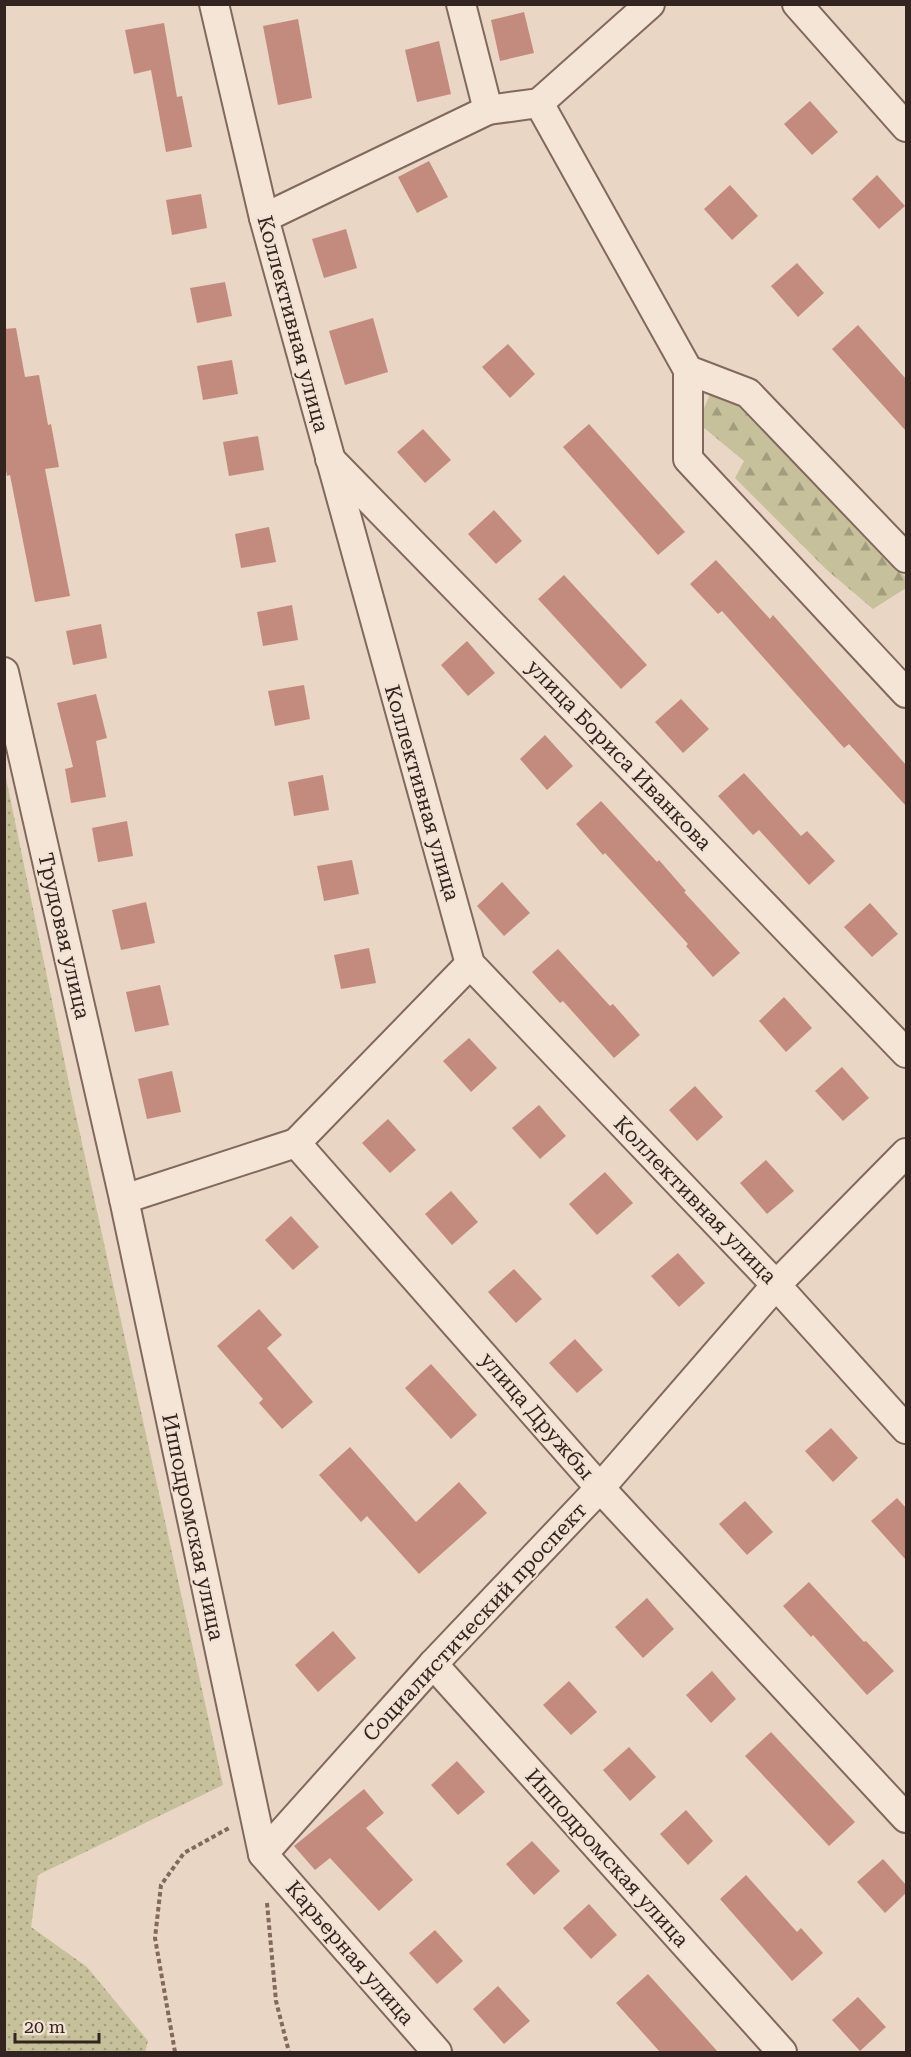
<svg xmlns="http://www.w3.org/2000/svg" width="911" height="2057" font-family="'Roboto Serif',serif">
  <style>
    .grass { fill: url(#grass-dots) }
    .forest { fill: url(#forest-firs) }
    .building { fill: #c38b7e }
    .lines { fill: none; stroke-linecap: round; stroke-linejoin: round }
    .minor-casing { stroke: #82685d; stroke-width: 32 }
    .path { stroke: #82685d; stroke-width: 4; stroke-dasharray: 4.5 3; stroke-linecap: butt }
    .minor { stroke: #f5e5d7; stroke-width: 28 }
    .labels { text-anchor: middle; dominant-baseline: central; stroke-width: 4.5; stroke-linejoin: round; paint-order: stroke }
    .street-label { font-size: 21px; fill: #34241f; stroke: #f1e2d3 }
  </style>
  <defs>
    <pattern id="grass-dots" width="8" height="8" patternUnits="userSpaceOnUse" patternTransform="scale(1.5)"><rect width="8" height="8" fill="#c6c19a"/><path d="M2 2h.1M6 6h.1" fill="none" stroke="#a29d7d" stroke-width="1.8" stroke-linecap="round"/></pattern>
    <pattern id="forest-firs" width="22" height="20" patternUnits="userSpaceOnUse" patternTransform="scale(1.5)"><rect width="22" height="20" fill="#c6c19a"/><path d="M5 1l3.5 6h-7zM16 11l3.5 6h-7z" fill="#a29d7d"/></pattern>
  </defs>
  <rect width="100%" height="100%" fill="#e9d6c5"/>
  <!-- grass -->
  <polygon class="grass" points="5,773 71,1093 223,1785 38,1875 31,1927 87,1967 148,2041 145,2052 5,2052"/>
  <!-- forest -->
  <polygon class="forest" points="710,394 740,401 906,578 906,588 873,609 827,570 735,478 744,461 703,427 702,413"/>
  <!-- building -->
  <g class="building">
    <polygon points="524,12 534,53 500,61 491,20"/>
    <polygon points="298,19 312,98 278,105 263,26"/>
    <polygon points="164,23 177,97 182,96 192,147 166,152 151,70 134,74 125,30"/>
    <polygon points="439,41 451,94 417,102 405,50"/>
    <polygon points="810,101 838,132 812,155 784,124"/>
    <polygon points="429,161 448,197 417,213 398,177"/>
    <polygon points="877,175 905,206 879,229 852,199"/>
    <polygon points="730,185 758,216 732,240 704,209"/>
    <polygon points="201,194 207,228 172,235 166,200"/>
    <polygon points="346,229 357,268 324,278 312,239"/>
    <polygon points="797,263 824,293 798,317 771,286"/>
    <polygon points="225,282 232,316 197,323 190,288"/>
    <polygon points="373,318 388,372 345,385 329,331"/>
    <polygon points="858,325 906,379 906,431 832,349"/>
    <polygon points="16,328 25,377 39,375 48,425 51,424 59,467 45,469 70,596 35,602 10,475 7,476 4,460 4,329"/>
    <polygon points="508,344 535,374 510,398 482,367"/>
    <polygon points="232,360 238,394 203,400 197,366"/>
    <polygon points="589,424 685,532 658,555 563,447"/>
    <polygon points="423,429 451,460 425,483 397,452"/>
    <polygon points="258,436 264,470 229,476 223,442"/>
    <polygon points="494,510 522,541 496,564 468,534"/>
    <polygon points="269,527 276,562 241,568 235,534"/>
    <polygon points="716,560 770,619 773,615 906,765 906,806 849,744 844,748 722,611 718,614 690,584"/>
    <polygon points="564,575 647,665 621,689 538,599"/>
    <polygon points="292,605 298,640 263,646 257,612"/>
    <polygon points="101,624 107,658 73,665 66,631"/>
    <polygon points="467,641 495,673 468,696 441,665"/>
    <polygon points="304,685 310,719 275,726 268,691"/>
    <polygon points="96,694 107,738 96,741 106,797 71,803 65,769 73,767 57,703"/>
    <polygon points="681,699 709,729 683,753 655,722"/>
    <polygon points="545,735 573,766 547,790 520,759"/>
    <polygon points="744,773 801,836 807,831 835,861 809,885 759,830 753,835 718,796"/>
    <polygon points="323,775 329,810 294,816 288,782"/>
    <polygon points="601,801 657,862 659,860 686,891 684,892 740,953 713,977 686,946 688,944 605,853 603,855 576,824"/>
    <polygon points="127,821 133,856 98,862 92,828"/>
    <polygon points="352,860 359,894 324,901 317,866"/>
    <polygon points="502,882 530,913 504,936 477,906"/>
    <polygon points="146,902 155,943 121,950 112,910"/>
    <polygon points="870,903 898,934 872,957 844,927"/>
    <polygon points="369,948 376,983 341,989 334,955"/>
    <polygon points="558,949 610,1006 613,1004 640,1035 614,1058 563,1001 560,1003 532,972"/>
    <polygon points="160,985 169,1025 135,1032 126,992"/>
    <polygon points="784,997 812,1028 786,1052 759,1021"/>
    <polygon points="469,1038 497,1068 471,1092 443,1061"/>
    <polygon points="842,1067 869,1098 843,1121 815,1091"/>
    <polygon points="172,1071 181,1112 147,1119 138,1079"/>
    <polygon points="695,1086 723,1117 697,1141 669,1110"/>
    <polygon points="539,1105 566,1136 540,1159 512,1128"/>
    <polygon points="388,1119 416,1150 390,1173 362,1143"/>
    <polygon points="766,1160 794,1191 767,1214 740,1183"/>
    <polygon points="605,1172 633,1203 597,1235 569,1204"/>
    <polygon points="451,1191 478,1222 452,1245 425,1214"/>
    <polygon points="291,1216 319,1247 293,1270 265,1240"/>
    <polygon points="678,1253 705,1283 679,1307 651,1276"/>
    <polygon points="514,1269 542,1299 516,1323 488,1292"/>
    <polygon points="259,1309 282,1335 267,1348 313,1402 282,1429 259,1403 263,1399 217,1346"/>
    <polygon points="575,1339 603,1370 577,1393 549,1363"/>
    <polygon points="431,1364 477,1415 451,1439 405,1388"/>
    <polygon points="831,1428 858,1458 833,1482 805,1451"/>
    <polygon points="350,1447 416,1522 459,1482 487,1513 419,1574 367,1516 361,1522 319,1475"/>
    <polygon points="897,1498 906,1508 906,1560 871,1521"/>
    <polygon points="745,1501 773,1532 747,1555 719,1524"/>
    <polygon points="809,1582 864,1642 866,1641 894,1671 867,1695 813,1635 811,1637 783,1606"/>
    <polygon points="647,1598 674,1629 643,1658 615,1627"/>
    <polygon points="333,1631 356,1658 318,1692 295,1665"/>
    <polygon points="712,1671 736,1699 711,1723 686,1695"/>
    <polygon points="569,1681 597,1712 571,1735 543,1705"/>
    <polygon points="771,1732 855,1822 829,1846 745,1756"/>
    <polygon points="629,1747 656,1777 630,1801 603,1770"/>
    <polygon points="457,1761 485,1792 458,1815 431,1785"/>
    <polygon points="364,1789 384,1813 366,1828 413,1880 379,1911 330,1858 315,1870 294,1846"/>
    <polygon points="686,1810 713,1841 688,1865 660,1834"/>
    <polygon points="532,1841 560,1871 534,1895 506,1864"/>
    <polygon points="883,1859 906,1885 906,1893 885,1913 857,1882"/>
    <polygon points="746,1875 797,1932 801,1928 823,1953 792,1981 720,1899"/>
    <polygon points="589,1904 617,1935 591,1959 563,1928"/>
    <polygon points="435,1930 463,1961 437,1984 409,1953"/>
    <polygon points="648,1974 718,2052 660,2052 616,2003"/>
    <polygon points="498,1986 530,2021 504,2044 473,2009"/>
    <polygon points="858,1997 886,2027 860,2051 832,2020"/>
  </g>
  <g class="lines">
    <defs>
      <g id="minor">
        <polyline points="214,4 264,218 470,964 776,1285 906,1429"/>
        <polyline points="461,4 488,110 539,103 688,370 748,393 906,558"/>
        <polyline points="797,4 906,127"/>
        <polyline points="539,103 650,4"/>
        <polyline points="264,218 488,110"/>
        <polyline points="688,370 688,459 906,693"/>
        <polyline points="330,459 658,795 906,1053"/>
        <polyline points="4,672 124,1199 263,1854 437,2052"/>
        <polyline points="296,1143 470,964"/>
        <polyline points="124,1199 296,1143 600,1488 906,1818"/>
        <polyline points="433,1664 782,2052"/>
        <polyline points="263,1854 433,1664 600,1488 776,1285 906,1153"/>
      </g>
    </defs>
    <!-- minor casing -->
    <use href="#minor" class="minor-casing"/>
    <!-- path -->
    <g class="path">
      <polyline points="267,1903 276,2001 289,2052"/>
      <polyline points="175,2052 155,1938 161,1885 184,1853 229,1828"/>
    </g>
    <!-- minor -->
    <use href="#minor" class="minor"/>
  </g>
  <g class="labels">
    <!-- street labels -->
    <g class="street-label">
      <text transform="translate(293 324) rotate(75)">Коллективная улица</text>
      <text transform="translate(619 755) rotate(46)">улица Бориса Иванкова</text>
      <text transform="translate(422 793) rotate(74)">Коллективная улица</text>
      <text transform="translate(64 936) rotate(77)">Трудовая улица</text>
      <text transform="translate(695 1200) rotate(46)">Коллективная улица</text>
      <text transform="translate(537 1416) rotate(49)">улица Дружбы</text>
      <text transform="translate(193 1527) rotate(78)">Ипподромская улица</text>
      <text transform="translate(475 1622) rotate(-47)">Социалистический проспект</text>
      <text transform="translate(607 1858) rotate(48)">Ипподромская улица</text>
      <text transform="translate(350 1953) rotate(49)">Карьерная улица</text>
    </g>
  </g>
  <!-- border -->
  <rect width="911" height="2057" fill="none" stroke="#34241f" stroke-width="12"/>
  <!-- scale -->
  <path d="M15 2033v9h84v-9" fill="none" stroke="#34241f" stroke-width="3"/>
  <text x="24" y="2033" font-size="18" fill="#34241f" stroke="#f1e2d3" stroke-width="4.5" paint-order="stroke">20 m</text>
</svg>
